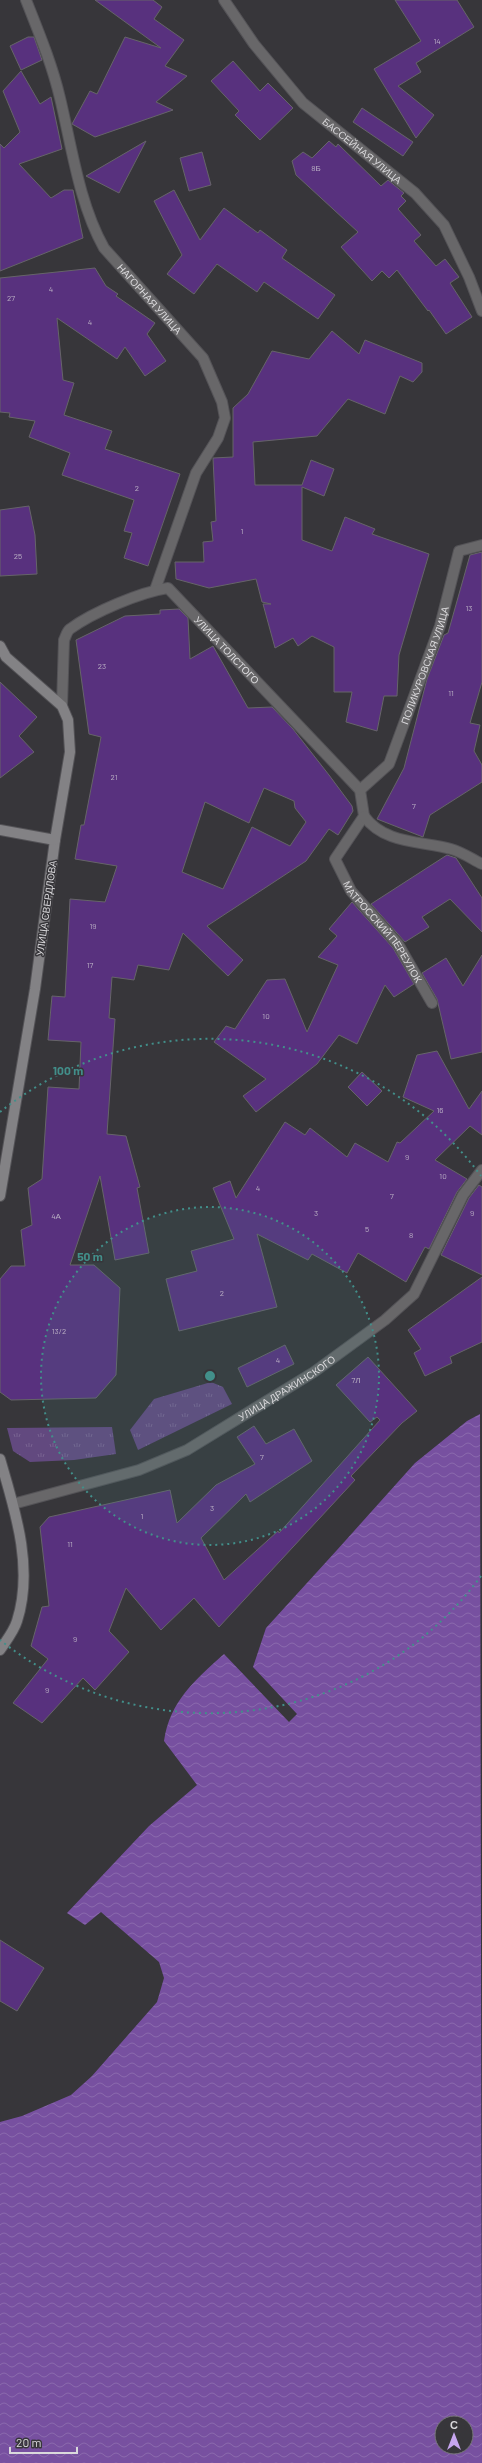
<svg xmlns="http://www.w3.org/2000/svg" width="482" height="2463" font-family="Barlow,sans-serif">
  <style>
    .grass { fill: url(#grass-tufts) }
    .water { fill: url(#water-waves); fill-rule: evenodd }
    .building { fill: #58317e; stroke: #666469; fill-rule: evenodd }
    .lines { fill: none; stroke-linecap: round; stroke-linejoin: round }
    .street-casing { stroke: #545357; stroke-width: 12 }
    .secondary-casing { stroke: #545357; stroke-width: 12 }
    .street { stroke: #686769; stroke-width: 10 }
    .secondary { stroke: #838285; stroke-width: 10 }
    .ring { fill: none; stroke: #428f8a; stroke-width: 2; stroke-dasharray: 2 4 }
    .labels { text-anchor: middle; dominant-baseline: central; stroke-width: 3; stroke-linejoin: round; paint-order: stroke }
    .number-label { font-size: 8px; fill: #baafc4 }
    .street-label { font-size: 10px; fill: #dad9dc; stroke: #37363a }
    .centre { fill: #428f8a; stroke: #37363a; stroke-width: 2 }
    .ring-label { font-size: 12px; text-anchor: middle; font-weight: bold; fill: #428f8a; stroke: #37363a; stroke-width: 3; stroke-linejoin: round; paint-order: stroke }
  </style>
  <defs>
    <pattern id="grass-tufts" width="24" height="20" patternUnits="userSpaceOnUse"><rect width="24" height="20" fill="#62497f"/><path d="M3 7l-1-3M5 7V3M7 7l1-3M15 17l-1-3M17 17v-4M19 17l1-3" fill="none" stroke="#786391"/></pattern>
    <pattern id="water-waves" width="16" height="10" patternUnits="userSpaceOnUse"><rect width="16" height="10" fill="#7750a0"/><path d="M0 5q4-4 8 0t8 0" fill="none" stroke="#8a69ad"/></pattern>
  </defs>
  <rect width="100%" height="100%" fill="#37363a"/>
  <!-- grass -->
  <g class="grass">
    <polygon points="211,1382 223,1387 232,1404 138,1450 130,1430 154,1399"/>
    <polygon points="112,1427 116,1454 74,1460 30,1462 13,1451 7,1428"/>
  </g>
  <!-- water -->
  <path class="water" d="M480,1414L482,2463H0V2122L22,2116L71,2095L92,2076L157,2002L164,1978L159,1962L101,1912L85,1925L67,1913L149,1826L197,1785L164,1741C170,1701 195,1680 224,1654L289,1722L297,1714L253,1667L266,1628L337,1550L415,1463L467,1421ZM442,2423H466V2447H442Z"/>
  <!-- building -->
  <g class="building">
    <polygon points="95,0 153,0 162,7 154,19 184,40 165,66 187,76 156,102 173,110 95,137 72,124 90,91 97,94 125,37 161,48"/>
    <polygon points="395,0 457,0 474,27 416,63 421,72 398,86 434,115 416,138 374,69 421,41"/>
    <polygon points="28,37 34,37 42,60 21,70 10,46"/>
    <polygon points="233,61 260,91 268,83 293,108 260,140 235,115 239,111 211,81"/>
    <polygon points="21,71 40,104 51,97 62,149 19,164 51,198 64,190 73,190 83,238 0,271 0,144 4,148 20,132 3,91"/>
    <polygon points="362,108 413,142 403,156 353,122"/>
    <polygon points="146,141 119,193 86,176"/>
    <polygon points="329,141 336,147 338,144 381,186 388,180 404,193 401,196 406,201 398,209 421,235 414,241 436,266 445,259 459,277 450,283 472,317 446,334 429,310 428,311 397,270 389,278 382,271 372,281 341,247 358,232 296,175 292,161 303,152 312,158"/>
    <polygon points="202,152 211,185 189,191 180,158"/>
    <polygon points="174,190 200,240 224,208 258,233 260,230 287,250 282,258 335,295 318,319 264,282 257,292 217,264 194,294 167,274 182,255 154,201"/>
    <polygon points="95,268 106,286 118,294 116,296 155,323 147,334 166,361 145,376 125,347 117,359 57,318 63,380 74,383 64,415 112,431 105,449 180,474 148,566 124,558 132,533 124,531 134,500 62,475 70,453 29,437 35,421 9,417 10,413 0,412 0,278"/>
    <polygon points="332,331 359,354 365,340 422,363 422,372 413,382 400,376 385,414 348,399 317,436 253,442 255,485 302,485 311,460 334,469 324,496 302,487 302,540 332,551 345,517 375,529 372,534 429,554 399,655 397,696 384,696 377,731 346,722 352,692 334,692 334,647 312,636 298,646 293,638 275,648 263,604 271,604 262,602 256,579 209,588 176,579 175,562 204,562 203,542 213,541 211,522 216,521 213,458 233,457 233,408 248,394 272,351 309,359"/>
    <polygon points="29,506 35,535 37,574 0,576 0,510"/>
    <polygon points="482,552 482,682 470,723 480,725 474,751 482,765 482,782 430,815 423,837 377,819 404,768 427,679 444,635 448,633 470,555"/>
    <path d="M179,609L188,618L190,659L213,646L248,708L272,707L293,729L329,775L352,806L353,811L338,835L329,829L306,861L207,926L243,960L228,976L183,933L169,970L138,965L134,980L112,977L109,1018L115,1019L107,1134L126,1136L140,1187L137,1188L149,1253L115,1260L100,1176L70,1265H94L120,1288L116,1375L96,1398L11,1400L0,1392V1279L11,1266H25L21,1230L32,1225L28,1188L42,1179L48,1087L79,1089L81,1042L48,1040L52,996L65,997L70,899L105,902L117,866L75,859L81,825H84L101,737L89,734L76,640L125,616L160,614V610ZM264,788L294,801L295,808L306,822L290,846L252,827L223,889L182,872L205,802L249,823Z"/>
    <polygon points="0,682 37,717 19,736 34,752 0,778"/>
    <polygon points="447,855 456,858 482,898 482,932 450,899 422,917 429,927 405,942 371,904"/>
    <polygon points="352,902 393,948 414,984 394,997 385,985 357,1044 339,1035 317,1064 256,1112 243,1096 266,1079 214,1042 226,1026 235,1029 267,980 285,979 307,1032 338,965 318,957 337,936 329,929"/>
    <polygon points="482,955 482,1052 451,1059 437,999 422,973 446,958 463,986"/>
    <polygon points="437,1051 469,1109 482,1091 482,1135 470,1126 435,1160 467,1179 457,1192 429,1249 425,1247 406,1282 358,1253 347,1273 312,1254 308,1260 257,1234 277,1307 179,1331 166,1279 197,1271 191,1251 234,1239 213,1188 230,1181 236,1198 285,1122 305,1135 310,1128 347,1157 355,1143 388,1162 397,1142 400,1143 434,1111 403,1097 417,1055"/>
    <polygon points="362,1072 382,1091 367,1106 348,1087"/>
    <polygon points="479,1185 482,1187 482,1275 441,1255 469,1198"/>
    <polygon points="482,1277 482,1342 450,1357 452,1363 425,1376 414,1353 421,1349 408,1330"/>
    <polygon points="285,1345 294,1364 247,1387 238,1368"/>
    <polygon points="368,1357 417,1411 402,1423 351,1476 355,1480 219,1627 194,1598 161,1630 126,1588 109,1631 129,1652 95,1690 83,1678 42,1723 13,1703 48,1659 31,1646 42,1607 49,1606 40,1527 49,1517 170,1490 177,1523 216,1485 255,1464 237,1437 254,1426 266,1444 294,1429 312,1461 250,1502 246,1494 201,1538 224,1580 278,1531 279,1533 380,1420 377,1417 370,1422 336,1385"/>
    <polygon points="0,1940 44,1968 17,2011 0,2001"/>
  </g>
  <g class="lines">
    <defs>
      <g id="street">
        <path id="s1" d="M26,0C39,33 52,64 60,98C72,148 79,203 104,248L203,358L222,402L225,418L218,438L196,473L155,590"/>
        <path id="s2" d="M224,0L254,44L303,103L415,193L444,225L469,277L482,311"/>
        <path id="s3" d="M62,706L64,640C66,636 67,631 70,629C93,612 141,592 168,588L360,790L364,816L335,859L351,891L398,944L432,1003"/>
        <path id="s4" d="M360,790L389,764L440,626L459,551L482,545"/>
        <path d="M364,816C384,844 421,841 451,849C462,852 472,859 482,864"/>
        <path id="s5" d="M13,1504L139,1470L187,1450L314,1372L385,1320L414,1294L463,1195L482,1170"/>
      </g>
      <g id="secondary">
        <polyline points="0,646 6,657 62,706 68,720 70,752 55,840 35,989 0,1196"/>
        <polyline points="0,830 55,840"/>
        <path d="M0,1459C15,1510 34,1568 17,1621C14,1631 6,1641 0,1650"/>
      </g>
    </defs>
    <!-- street casing -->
    <use href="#street" class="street-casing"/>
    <!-- secondary casing -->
    <use href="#secondary" class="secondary-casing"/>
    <!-- street -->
    <use href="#street" class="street"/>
    <!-- secondary -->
    <use href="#secondary" class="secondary"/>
  </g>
  <!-- distance rings -->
  <circle cx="210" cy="1376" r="169" fill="#428f8a" fill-opacity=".12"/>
  <g class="ring">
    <circle cx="210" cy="1376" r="169"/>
    <path d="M481 1576A337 337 0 0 1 0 1640M0 1112A337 337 0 0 1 481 1176"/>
  </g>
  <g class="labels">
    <!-- number labels -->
    <g class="number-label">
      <text x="437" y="41">14</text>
      <text x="316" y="168">8Б</text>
      <text x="51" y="289">4</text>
      <text x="11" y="298">27</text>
      <text x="90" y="322">4</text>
      <text x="137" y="488">2</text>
      <text x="242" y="531">1</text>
      <text x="18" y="556">25</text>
      <text x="469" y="608">13</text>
      <text x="102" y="666">23</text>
      <text x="451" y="693">11</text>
      <text x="114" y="777">21</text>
      <text x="414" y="806">7</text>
      <text x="93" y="926">19</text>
      <text x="90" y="965">17</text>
      <text x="266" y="1016">10</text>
      <text x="440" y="1110">16</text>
      <text x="407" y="1157">9</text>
      <text x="443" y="1176">10</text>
      <text x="258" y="1188">4</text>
      <text x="392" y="1196">7</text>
      <text x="316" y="1213">3</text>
      <text x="472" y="1213">9</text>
      <text x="56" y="1216">4А</text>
      <text x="367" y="1229">5</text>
      <text x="411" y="1235">8</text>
      <text x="222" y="1293">2</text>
      <text x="59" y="1331">13/2</text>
      <text x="278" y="1360">4</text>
      <text x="356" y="1380">7Л</text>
      <text x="262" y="1457">7</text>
      <text x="212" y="1508">3</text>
      <text x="142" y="1516">1</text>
      <text x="70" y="1544">11</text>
      <text x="75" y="1639">9</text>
      <text x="47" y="1690">9</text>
    </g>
    <!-- street labels -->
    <g class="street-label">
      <text stroke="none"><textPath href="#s2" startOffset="206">БАССЕЙНАЯ УЛИЦА</textPath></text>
      <text stroke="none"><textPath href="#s1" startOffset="329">НАГОРНАЯ УЛИЦА</textPath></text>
      <text stroke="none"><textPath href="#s3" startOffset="271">УЛИЦА ТОЛСТОГО</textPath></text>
      <text stroke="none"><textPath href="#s4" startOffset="144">ПОЛИКУРОВСКАЯ УЛИЦА</textPath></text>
      <text transform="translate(46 908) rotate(-82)">УЛИЦА СВЕРДЛОВА</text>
      <text stroke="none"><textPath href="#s3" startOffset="630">МАТРОССКИЙ ПЕРЕУЛОК</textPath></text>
      <text stroke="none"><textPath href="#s5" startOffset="300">УЛИЦА ДРАЖИНСКОГО</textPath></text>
    </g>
  </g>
  <circle cx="210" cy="1376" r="6" class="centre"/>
  <g class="ring-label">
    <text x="68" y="1075">100 m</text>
    <text x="90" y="1261">50 m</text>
  </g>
  <!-- north arrow -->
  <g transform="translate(454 2435)"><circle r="19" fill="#37363a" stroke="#78777b"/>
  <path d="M0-3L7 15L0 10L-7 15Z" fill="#c7a6ef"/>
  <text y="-6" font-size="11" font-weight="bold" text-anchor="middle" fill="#dad9dc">С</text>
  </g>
  <!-- scale -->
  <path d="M10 2447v6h67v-6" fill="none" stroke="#dad9dc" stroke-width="2"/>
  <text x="16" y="2447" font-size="12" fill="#dad9dc" stroke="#37363a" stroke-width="3" paint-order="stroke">20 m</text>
</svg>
